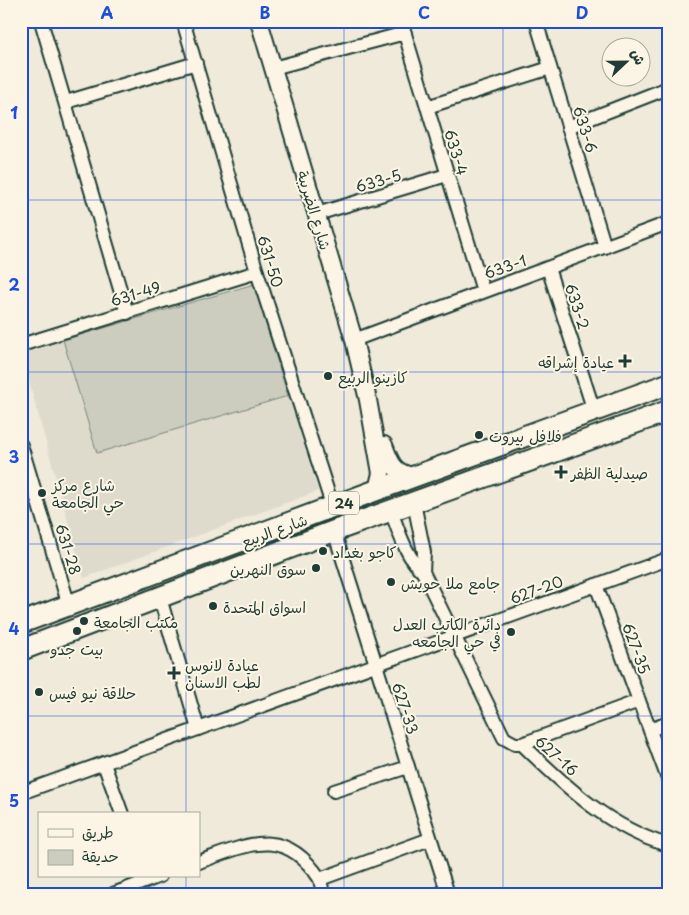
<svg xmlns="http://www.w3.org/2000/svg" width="689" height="915" font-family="'Playpen Sans','Playpen Sans Arabic',sans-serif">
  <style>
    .built { fill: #dedbcc }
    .green { fill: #cccdbf; stroke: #76857a }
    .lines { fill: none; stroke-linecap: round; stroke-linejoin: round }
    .minor-casing { stroke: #1f3d34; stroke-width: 16 }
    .tertiary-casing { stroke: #1f3d34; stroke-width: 20 }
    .primary-casing { stroke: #1f3d34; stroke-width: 24 }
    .minor { stroke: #fcf5e5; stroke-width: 12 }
    .tertiary { stroke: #fcf5e5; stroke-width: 16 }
    .primary { stroke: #fcf5e5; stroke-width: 20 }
    .grid { fill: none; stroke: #1d4ed8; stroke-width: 1; stroke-opacity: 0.55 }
    .poi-dot { fill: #1f3d34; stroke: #fcf5e5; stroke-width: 2 }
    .labels { text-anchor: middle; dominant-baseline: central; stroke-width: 4; stroke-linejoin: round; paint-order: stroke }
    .shield { fill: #fcf5e5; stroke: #617469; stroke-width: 1 }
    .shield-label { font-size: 14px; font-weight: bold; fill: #1f3d34 }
    .street-label { font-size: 15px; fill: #1f3d34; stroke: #fcf5e5 }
    .poi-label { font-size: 15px; fill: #1f3d34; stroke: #fcf5e5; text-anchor: start }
    .neatline { fill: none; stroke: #1d4ed8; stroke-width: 2 }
    .grid-label { font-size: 16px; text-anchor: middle; font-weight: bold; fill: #1d4ed8 }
  </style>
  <rect width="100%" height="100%" fill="#efeada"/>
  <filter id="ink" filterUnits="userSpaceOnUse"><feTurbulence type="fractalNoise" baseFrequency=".02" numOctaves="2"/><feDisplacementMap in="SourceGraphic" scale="10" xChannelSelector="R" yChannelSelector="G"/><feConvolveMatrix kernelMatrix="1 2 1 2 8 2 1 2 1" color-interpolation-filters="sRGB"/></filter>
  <g filter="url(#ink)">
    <!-- built -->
    <polygon class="built" points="254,284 318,491 84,578 21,353"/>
    <!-- green -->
    <polygon class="green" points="254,284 288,396 97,453 63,340"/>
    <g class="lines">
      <defs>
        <g id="minor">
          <polyline points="41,21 127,313"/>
          <polyline points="183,21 257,272 333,508"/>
          <polyline points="401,21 483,291"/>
          <polyline points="536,21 605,247"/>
          <polyline points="273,68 405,33"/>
          <polyline points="66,102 196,63"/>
          <polyline points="427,107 550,68"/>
          <polyline points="568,127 668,88"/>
          <polyline points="317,214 447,175"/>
          <polyline points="548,268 594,411"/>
          <polyline points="354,340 668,223"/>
          <polyline points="21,345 257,272"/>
          <polyline points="21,445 69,606"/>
          <polyline points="414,503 424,552 423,572"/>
          <path d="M391,511C399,532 406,557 423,572L504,738L515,744H522C564,785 610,829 668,845"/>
          <polyline points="334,531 448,894"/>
          <polyline points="596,585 668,779"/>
          <polyline points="160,598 198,729"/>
          <polyline points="650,730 668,723"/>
          <polyline points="522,744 639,701"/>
          <polyline points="104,764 122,814"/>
          <polyline points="334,791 408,767"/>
          <polyline points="21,793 668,559"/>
          <path d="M199,862C249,844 284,825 320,879"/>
          <polyline points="113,894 160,876"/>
          <polyline points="323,894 320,879 430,839"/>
        </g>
        <g id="tertiary">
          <polyline points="259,21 354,340 368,400 381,473 377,490"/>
          <path d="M384,445C390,462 394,474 414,476"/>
        </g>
        <g id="primary">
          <polyline points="21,623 377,490 668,384"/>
          <polyline points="21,650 334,531 668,411"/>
        </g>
      </defs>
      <!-- minor casing -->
      <use href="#minor" class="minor-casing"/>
      <!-- tertiary casing -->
      <use href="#tertiary" class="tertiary-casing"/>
      <!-- primary casing -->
      <use href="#primary" class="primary-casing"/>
      <!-- minor -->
      <use href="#minor" class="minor"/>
      <!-- tertiary -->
      <use href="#tertiary" class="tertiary"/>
      <!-- primary -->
      <use href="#primary" class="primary"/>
    </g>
  </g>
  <!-- grid -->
  <path class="grid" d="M186,21V814M344,21V894M503,21V894M21,200H668M21,372H668M21,544H668M21,716H668M186,876V894"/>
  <!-- markers -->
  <g class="poi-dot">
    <path d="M622.5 353.5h5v5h5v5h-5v5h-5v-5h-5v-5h5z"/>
    <circle cx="328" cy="376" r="5"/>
    <circle cx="479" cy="435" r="5"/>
    <path d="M558.5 464.5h5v5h5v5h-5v5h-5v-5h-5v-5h5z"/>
    <circle cx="42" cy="493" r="5"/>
    <circle cx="323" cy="551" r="5"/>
    <circle cx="316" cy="568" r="5"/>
    <circle cx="391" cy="582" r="5"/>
    <circle cx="213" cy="606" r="5"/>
    <circle cx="84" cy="621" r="5"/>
    <circle cx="77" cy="631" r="5"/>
    <circle cx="511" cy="632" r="5"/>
    <path d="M171.5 665.5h5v5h5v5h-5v5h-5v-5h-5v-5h5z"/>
    <circle cx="39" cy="692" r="5"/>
  </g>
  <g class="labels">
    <!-- shield labels -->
    <rect class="shield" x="329" y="491.5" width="30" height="23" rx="4"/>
    <g class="shield-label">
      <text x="344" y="503">24</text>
    </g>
    <!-- street labels -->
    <g class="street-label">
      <text transform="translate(586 129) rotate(73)">633-6</text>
      <text transform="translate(457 152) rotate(73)">633-4</text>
      <text transform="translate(378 180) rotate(-16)">633-5</text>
      <text transform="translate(315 210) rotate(73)">شارع الضريبة</text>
      <text transform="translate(271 261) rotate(73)">631-50</text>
      <text transform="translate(505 266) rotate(-19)">633-1</text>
      <text transform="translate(135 293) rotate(-17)">631-49</text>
      <text transform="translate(578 306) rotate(72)">633-2</text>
      <text transform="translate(274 530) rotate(-20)">شارع الربيع</text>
      <text transform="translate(69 549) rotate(73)">631-28</text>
      <text transform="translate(536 589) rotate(-20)">627-20</text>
      <text transform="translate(637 648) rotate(70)">627-35</text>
      <text transform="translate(406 708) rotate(72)">627-33</text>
      <text transform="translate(557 755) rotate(42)">627-16</text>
    </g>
    <!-- poi labels -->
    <g class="poi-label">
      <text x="614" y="361" text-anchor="end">عيادة إشراقه</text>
      <text x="338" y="376">كازينو الربيع</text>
      <text x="489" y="435">فلافل بيروت</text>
      <text x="571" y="472">صيدلية الظفر</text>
      <text x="52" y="484">شارع مركز<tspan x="52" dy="17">حي الجامعة</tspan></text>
      <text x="333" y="551">كاجو بغداد</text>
      <text x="306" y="568" text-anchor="end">سوق النهرين</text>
      <text x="401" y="582">جامع ملا حويش</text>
      <text x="223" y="606">اسواق المتحدة</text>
      <text x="94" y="621">مكتب الجامعة</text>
      <text x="501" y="623" text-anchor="end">دائرة الكاتب العدل<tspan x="501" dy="17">في حي الجامعه</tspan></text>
      <text x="77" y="648" text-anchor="middle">بيت جدو</text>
      <text x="185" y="664">عيادة لانوس<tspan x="185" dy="17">لطب الاسنان</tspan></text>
      <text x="49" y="692">حلاقة نيو فيس</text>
    </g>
  </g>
  <!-- margin -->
  <rect width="689" height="915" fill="none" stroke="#fcf5e5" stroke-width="55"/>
  <!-- legend -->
  <rect x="38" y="812" width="162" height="65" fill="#fcf5e5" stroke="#a4ab9e"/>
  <rect x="48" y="829" width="25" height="8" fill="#fcf5e5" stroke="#a4ab9e"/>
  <text x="82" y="838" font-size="15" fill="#1f3d34">طريق</text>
  <rect x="48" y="850" width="25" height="15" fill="#cccdbf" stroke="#a4ab9e"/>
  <text x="82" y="862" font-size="15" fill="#1f3d34">حديقة</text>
  <!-- north arrow -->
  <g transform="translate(626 62) rotate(68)"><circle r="24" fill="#fcf5e5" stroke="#a4ab9e"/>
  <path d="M0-4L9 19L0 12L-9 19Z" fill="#1f3d34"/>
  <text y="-8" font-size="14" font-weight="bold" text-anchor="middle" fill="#1f3d34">ش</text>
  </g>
  <rect x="28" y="28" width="634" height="860" class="neatline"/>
  <g class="grid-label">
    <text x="107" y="19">A</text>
    <text x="265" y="19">B</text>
    <text x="424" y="19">C</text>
    <text x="582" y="19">D</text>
    <text x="14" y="119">1</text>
    <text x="14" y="291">2</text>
    <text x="14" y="463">3</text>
    <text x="14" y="635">4</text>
    <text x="14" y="807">5</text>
  </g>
</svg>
